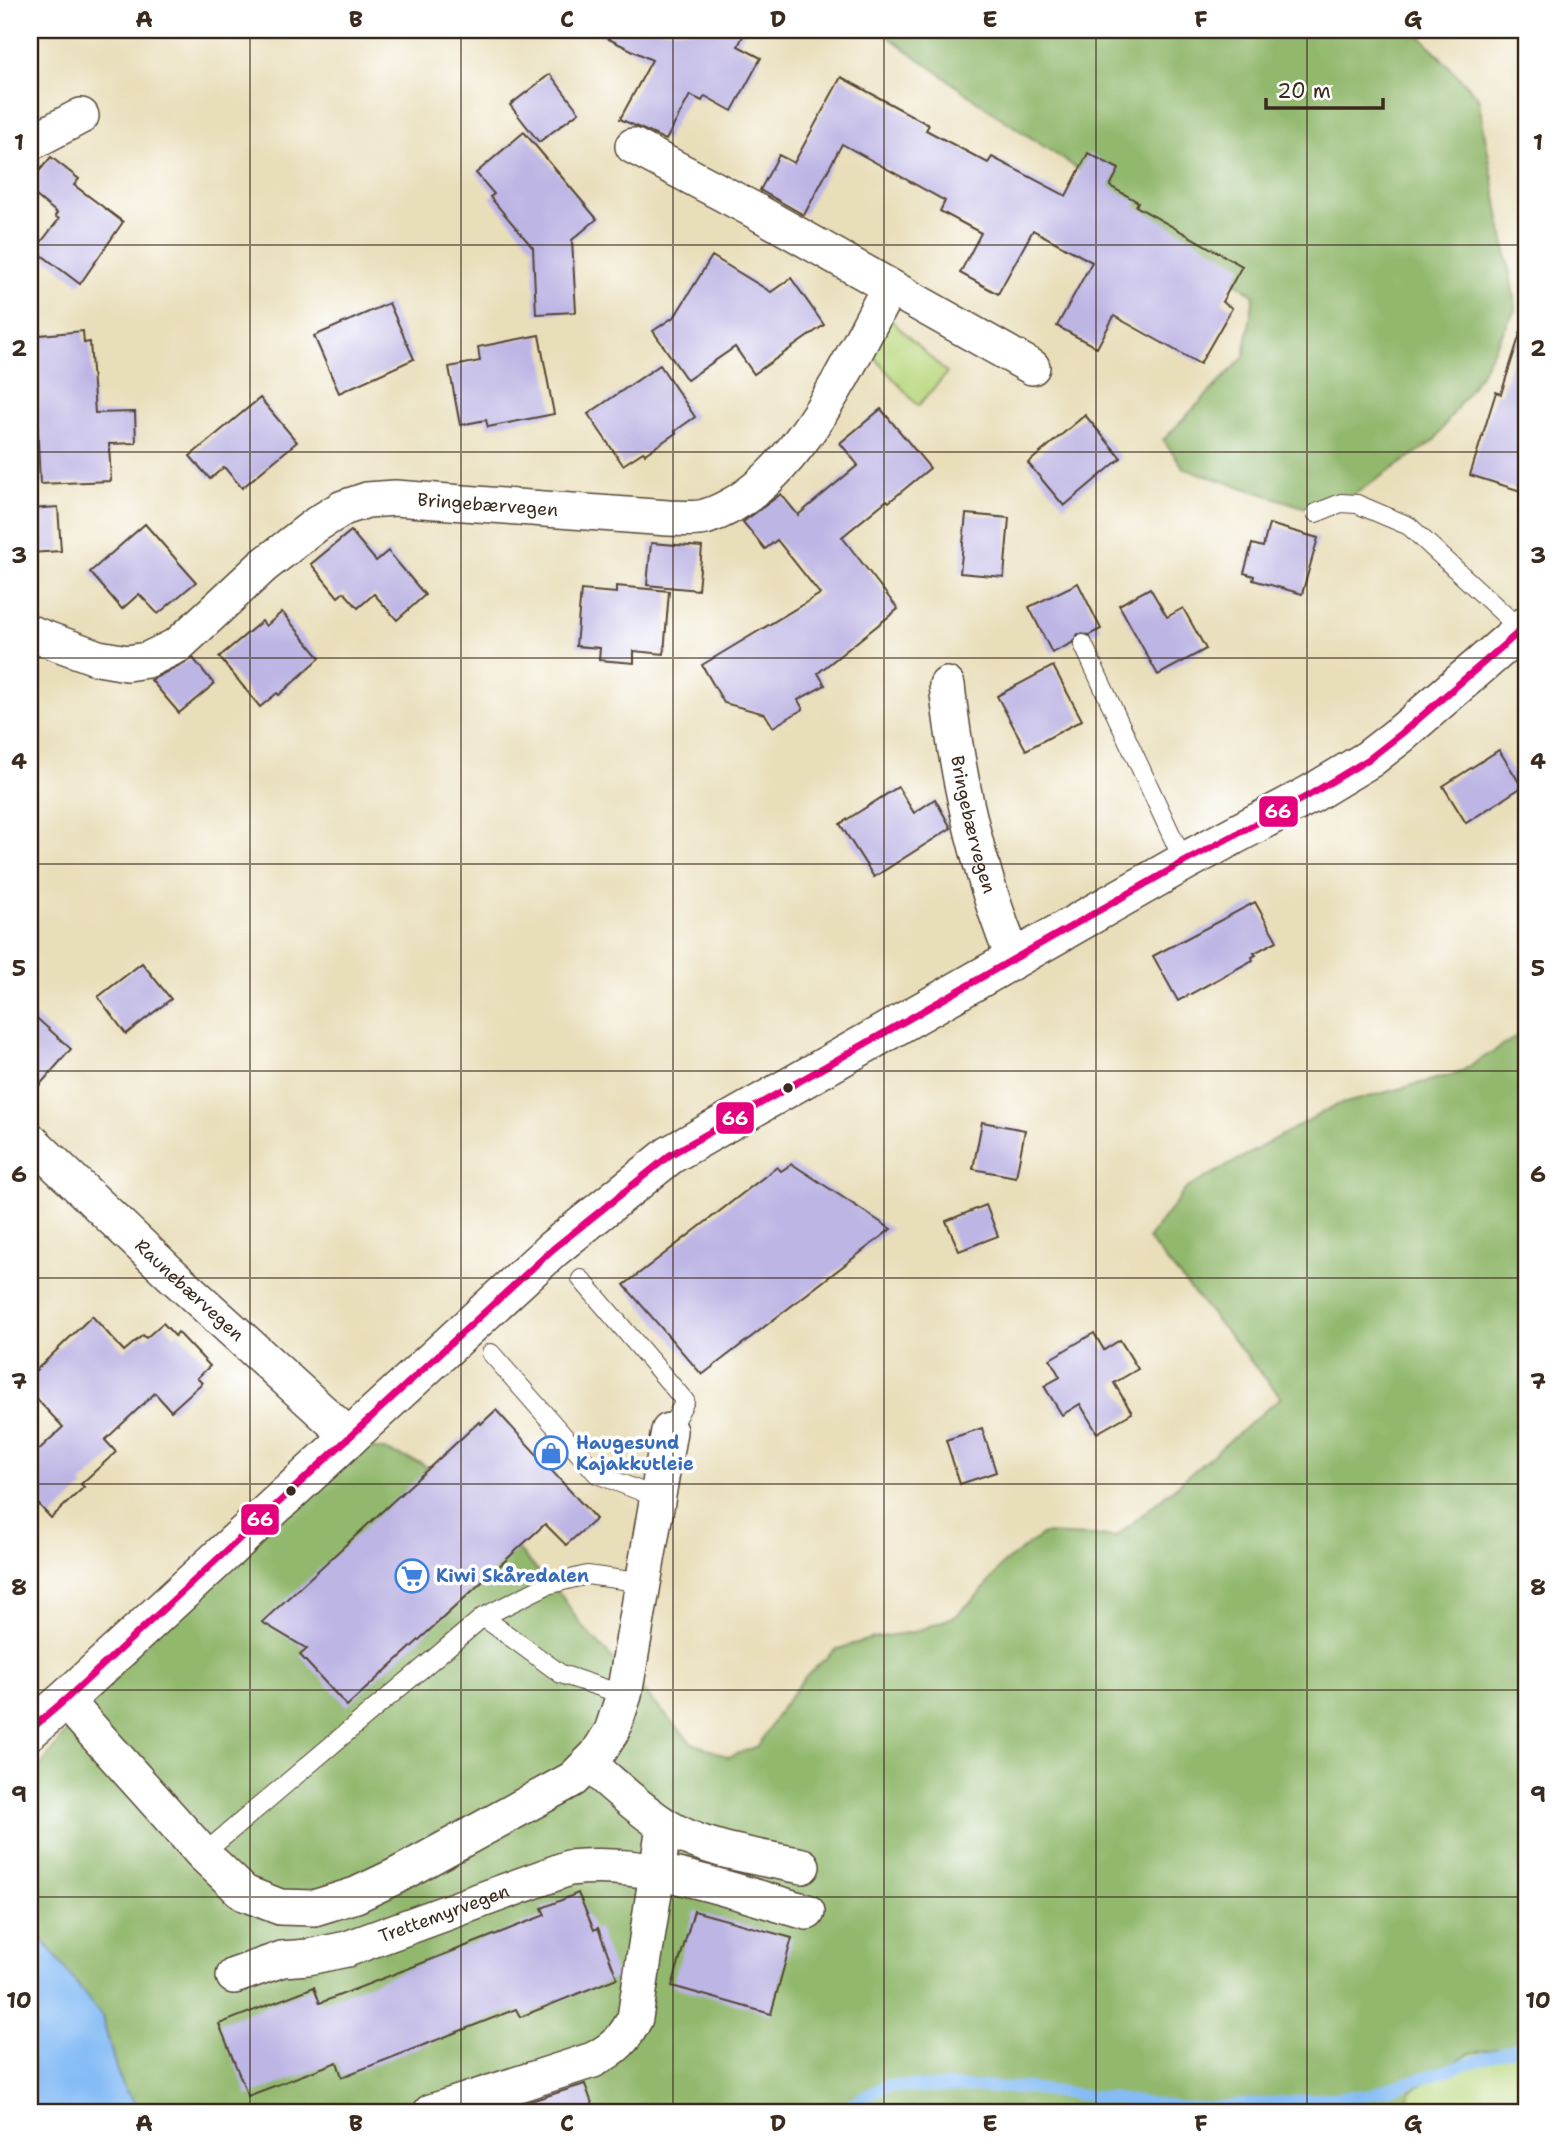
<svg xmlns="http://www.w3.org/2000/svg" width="1557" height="2142" font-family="'Shantell Sans',sans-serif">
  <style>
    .green { fill: #b9d87e; stroke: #7a814e; stroke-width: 2 }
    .forest { fill: #92b86d; stroke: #667146; stroke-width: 2 }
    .water { fill: #85bcf5; stroke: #60738a; stroke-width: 2 }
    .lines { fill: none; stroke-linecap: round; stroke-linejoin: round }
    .stream { stroke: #85bcf5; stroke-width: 12 }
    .building { fill: #bdb5e4 }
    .lane-casing { stroke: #554535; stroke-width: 20 }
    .street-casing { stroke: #554535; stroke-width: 38 }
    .secondary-casing { stroke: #554535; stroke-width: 41 }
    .lane { stroke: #fff; stroke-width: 18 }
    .street { stroke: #fff; stroke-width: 35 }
    .secondary { stroke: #fff; stroke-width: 38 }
    .bus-1-casing { stroke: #fff; stroke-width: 12 }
    .bus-1 { stroke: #e5007d; stroke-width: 7 }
    .grid { fill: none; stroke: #3b2a1e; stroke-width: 2; stroke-opacity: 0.55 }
    .bus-dot { fill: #3b2a1e; stroke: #fff; stroke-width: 2.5 }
    .labels { text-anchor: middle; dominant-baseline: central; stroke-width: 7; stroke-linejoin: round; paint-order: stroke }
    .street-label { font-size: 18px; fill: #3b2a1e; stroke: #fff }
    .shop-label { font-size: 18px; font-weight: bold; fill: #366cbe; stroke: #fff; text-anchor: start }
    .line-badge { stroke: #fff; stroke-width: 2.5 }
    .badge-label { font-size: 19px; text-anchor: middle; font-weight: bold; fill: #fff }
    .neatline { fill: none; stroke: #3b2a1e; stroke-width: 2.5 }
    .grid-label { font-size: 23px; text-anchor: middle; font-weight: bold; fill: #3b2a1e }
  </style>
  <rect width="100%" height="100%" fill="#fff"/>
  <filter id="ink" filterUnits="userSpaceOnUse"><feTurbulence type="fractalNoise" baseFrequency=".0143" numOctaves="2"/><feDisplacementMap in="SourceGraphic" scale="14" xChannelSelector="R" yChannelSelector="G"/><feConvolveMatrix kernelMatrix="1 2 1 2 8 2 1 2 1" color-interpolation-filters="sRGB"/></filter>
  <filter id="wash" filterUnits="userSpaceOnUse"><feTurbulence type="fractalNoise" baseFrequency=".00686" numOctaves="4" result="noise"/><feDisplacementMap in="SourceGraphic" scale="28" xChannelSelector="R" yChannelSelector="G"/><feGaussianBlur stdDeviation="1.57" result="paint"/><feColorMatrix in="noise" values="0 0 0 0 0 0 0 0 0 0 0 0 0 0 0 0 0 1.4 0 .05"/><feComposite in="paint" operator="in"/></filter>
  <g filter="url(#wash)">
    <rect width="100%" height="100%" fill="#e9deba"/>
    <!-- green -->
    <g class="green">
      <polygon points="878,308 947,373 918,406 860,341"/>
      <polygon points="1527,2044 1527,2112 1403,2112 1410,2092 1469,2053"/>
    </g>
    <!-- forest -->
    <g class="forest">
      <polygon points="879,30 1415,30 1478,97 1516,308 1481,373 1434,441 1325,514 1185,469 1163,440 1244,357 1254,296 1176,234 995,114"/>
      <polygon points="1527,1030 1527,2044 1469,2053 1410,2092 1403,2112 143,2112 125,2090 117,2072 102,2017 30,1923 30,1780 66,1732 161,1620 339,1444 384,1450 421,1463 485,1515 561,1595 581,1625 692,1743 729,1757 758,1746 780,1710 805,1677 835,1650 873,1638 914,1632 956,1616 981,1592 1003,1564 1043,1534 1116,1537 1281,1397 1148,1239 1186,1189 1334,1106 1459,1073"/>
    </g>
    <!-- water -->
    <polygon class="water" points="30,1923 102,2017 117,2072 125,2090 143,2112 30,2112"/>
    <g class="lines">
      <!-- stream -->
      <polyline class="stream" points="838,2112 885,2086 1027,2088 1195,2109 1368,2095 1527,2045"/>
    </g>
    <g id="blocks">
      <!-- building -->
      <g class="building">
        <polygon points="590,30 746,30 738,46 761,58 732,111 705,96 702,101 690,95 666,140 620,119 652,60"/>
        <polygon points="550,74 579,112 539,142 510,105"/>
        <polygon points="841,77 929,125 926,130 988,163 992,157 1066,196 1088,153 1119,169 1110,186 1138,202 1136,206 1242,266 1222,302 1232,308 1200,364 1114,316 1097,348 1057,326 1092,262 1033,230 998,294 960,273 981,233 940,211 945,201 842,144 804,215 760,190 779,155 794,163"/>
        <polygon points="524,132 597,219 572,240 576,312 536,314 533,248 490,197 494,194 476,173"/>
        <polygon points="51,157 79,179 74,185 123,222 80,284 35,250 59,219 55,216 57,213 30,191 30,182"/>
        <polygon points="712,256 771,292 791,278 824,325 754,374 735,347 687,380 653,331 675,316"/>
        <polygon points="389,303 414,359 339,393 314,336"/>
        <polygon points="83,331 84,343 90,342 95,413 135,412 136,443 109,444 111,481 40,484 35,376 30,376 30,336"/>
        <polygon points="1521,331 1527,332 1527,493 1470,475 1496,392 1501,394"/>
        <polygon points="539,335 554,414 488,427 486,420 460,425 449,367 480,361 478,347"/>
        <polygon points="660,365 695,417 675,431 676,433 645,454 643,452 623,465 588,414"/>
        <polygon points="260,398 297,442 242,488 224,467 210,479 190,456"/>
        <polygon points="881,409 930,468 889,502 887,500 842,537 898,609 818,673 825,685 798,700 803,709 773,727 765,714 724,703 702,665 820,594 777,540 765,549 743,522 781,494 798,515 858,465 840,443"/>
        <polygon points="1085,415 1121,458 1064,506 1028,463"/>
        <polygon points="58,507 61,551 30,553 30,509"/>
        <polygon points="966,514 1009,518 1004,577 960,573"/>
        <polygon points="145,524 196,582 158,614 139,594 122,609 90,572"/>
        <polygon points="1269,524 1318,538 1302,594 1253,580 1254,576 1244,573 1252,544 1263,547"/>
        <polygon points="351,531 376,561 388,551 425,595 397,620 374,594 358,608 344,592 338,597 311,564"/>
        <polygon points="651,543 702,547 698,590 647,585"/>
        <polygon points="1078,583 1101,629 1089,635 1078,634 1072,643 1052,653 1029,607"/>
        <polygon points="616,586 669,591 664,654 634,651 634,663 599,660 600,648 576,646 581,590 616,593"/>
        <polygon points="1150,588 1167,617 1183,608 1206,649 1158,675 1119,605"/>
        <polygon points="282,612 320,658 279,695 277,693 260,707 219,657 262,621 266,626"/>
        <polygon points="193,658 214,684 179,713 151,680"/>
        <polygon points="1053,666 1082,720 1026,750 997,696"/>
        <polygon points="1499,750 1522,787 1466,823 1443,786"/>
        <polygon points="898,787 914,813 935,799 951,828 874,877 840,824"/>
        <polygon points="1255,902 1277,941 1254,953 1256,955 1252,957 1253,960 1178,1001 1153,956"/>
        <polygon points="142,963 171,999 126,1034 98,997"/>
        <polygon points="30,1012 71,1049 30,1096"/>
        <polygon points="982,1122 1025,1130 1016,1177 973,1169"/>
        <polygon points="792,1164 891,1229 702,1375 624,1285 777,1167 781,1171"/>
        <polygon points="986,1205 998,1236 959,1251 946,1221"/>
        <polygon points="92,1316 124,1351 143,1335 146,1338 163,1323 175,1336 178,1332 210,1366 197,1378 202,1383 171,1411 155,1393 105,1440 116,1452 81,1484 84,1487 51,1518 30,1495 30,1458 63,1427 30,1392 30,1376"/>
        <polygon points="1094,1333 1104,1350 1120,1340 1138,1369 1114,1383 1132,1413 1097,1433 1080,1404 1062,1415 1044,1386 1060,1377 1050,1359"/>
        <polygon points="496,1410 596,1519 566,1545 545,1524 347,1706 300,1655 307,1649 262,1622 479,1422 481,1424"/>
        <polygon points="982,1428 996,1472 960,1484 946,1440"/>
        <polygon points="578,1893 594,1930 598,1928 617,1978 520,2017 516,2009 342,2077 337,2062 248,2096 219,2024 314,1987 320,2003 545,1915 542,1908"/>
        <polygon points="694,1911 792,1938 771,2014 672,1986"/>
        <polygon points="585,2084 595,2112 496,2112"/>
      </g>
    </g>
  </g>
  <g filter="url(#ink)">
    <use href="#blocks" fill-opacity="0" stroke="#554535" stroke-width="2"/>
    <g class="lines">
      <defs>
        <g id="lane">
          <polyline points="1316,513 1341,503 1357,504 1409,526 1521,630"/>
          <polyline points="1083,644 1184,862"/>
          <polyline points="581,1279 685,1401 669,1431"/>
          <polyline points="491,1353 597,1474 658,1498"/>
          <polyline points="483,1617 561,1674 624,1695"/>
          <polyline points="203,1854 483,1617 547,1585 587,1575 645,1583"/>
        </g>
        <g id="street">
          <polyline points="30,143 81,116"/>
          <polyline points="633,146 750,208 1032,367"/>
          <path id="s1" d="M30,633L98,658L127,663L147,660L178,645L263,566L317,524L343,508L367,500L395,498L668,518C679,518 694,520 705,517C795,489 847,364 889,288"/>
          <path id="s2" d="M947,685C957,779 979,873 1014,960"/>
          <path id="s3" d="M30,1140L171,1274L351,1438"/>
          <polyline points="65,1700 203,1854 244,1893 280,1907 314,1908 356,1895 396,1876 573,1779 597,1755 612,1731 624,1695 669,1431"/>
          <path d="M589,1764C613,1784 637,1808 664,1825C702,1850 759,1857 802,1866"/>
          <path id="s4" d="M234,1976L282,1959L308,1957L347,1949L569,1868C650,1859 730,1891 807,1912"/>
          <path d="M431,2112L593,2060C614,2049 625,2039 635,2018L664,1826"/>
        </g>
        <polyline id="secondary" points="30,1730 65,1700 553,1249 670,1155 1184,862 1311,794 1369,759 1401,734 1527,625"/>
      </defs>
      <!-- lane casing -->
      <use href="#lane" class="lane-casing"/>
      <!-- street casing -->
      <use href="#street" class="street-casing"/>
      <!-- secondary casing -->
      <use href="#secondary" class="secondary-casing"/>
      <!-- lane -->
      <use href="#lane" class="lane"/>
      <!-- street -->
      <use href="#street" class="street"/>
      <!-- secondary -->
      <use href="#secondary" class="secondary"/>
      <defs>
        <polyline id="bus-1" points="30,1730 65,1700 553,1249 670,1155 1184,862 1311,794 1369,759 1401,734 1527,625"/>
      </defs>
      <!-- bus-1 casing -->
      <use href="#bus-1" class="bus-1-casing"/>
      <!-- bus-1 -->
      <use href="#bus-1" class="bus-1"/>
    </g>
  </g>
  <!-- grid -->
  <path class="grid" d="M250,30V2112M461,30V2112M673,30V2112M884,30V2112M1096,30V2112M1307,30V2112M30,245H1527M30,452H1527M30,658H1527M30,864H1527M30,1071H1527M30,1278H1527M30,1484H1527M30,1690H1527M30,1897H1527"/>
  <!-- icons -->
  <defs>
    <symbol id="shop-ring" viewBox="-11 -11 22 22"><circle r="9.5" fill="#fff" stroke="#3f7fe0" stroke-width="1.5"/><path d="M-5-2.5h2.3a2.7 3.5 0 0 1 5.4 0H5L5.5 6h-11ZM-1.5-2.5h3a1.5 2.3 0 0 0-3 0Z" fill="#3f7fe0"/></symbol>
    <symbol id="supermarket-ring" viewBox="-11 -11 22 22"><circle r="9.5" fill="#fff" stroke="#3f7fe0" stroke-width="1.5"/><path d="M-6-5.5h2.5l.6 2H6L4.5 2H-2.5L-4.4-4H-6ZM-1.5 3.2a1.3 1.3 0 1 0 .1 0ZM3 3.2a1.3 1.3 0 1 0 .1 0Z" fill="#3f7fe0"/></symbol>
  </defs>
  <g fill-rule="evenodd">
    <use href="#shop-ring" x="532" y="1434" width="38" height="38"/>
    <use href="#supermarket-ring" x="393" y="1557" width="38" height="38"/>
  </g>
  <!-- markers -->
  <g class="bus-dot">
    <circle cx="788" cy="1088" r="6"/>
    <circle cx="291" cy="1491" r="6"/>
  </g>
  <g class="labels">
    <!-- street labels -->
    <g class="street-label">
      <text stroke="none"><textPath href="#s1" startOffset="518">Bringebærvegen</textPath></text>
      <text stroke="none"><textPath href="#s2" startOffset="142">Bringebærvegen</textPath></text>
      <text stroke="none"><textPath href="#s3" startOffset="219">Raunebærvegen</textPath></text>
      <text stroke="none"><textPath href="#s4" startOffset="220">Trettemyrvegen</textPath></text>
    </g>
    <!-- shop labels -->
    <g class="shop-label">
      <text x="576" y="1443">Haugesund<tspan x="576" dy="21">Kajakkutleie</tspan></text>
      <text x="436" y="1576">Kiwi Skåredalen</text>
    </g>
  </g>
  <g class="line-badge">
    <rect x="1258" y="795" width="41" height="33" rx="7" fill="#e5007d"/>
    <rect x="715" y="1101" width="40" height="34" rx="7" fill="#e5007d"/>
    <rect x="240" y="1503" width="40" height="33" rx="7" fill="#e5007d"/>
  </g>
  <g class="badge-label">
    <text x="1278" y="818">66</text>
    <text x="735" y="1125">66</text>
    <text x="260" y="1526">66</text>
  </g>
  <!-- margin -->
  <rect width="1557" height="2142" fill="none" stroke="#fff" stroke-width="77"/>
  <!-- scale -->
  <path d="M1266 98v10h117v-10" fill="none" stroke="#3b2a1e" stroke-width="3.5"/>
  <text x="1277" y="98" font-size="21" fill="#3b2a1e" stroke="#ffffff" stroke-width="5" paint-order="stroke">20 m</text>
  <rect x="38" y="38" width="1480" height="2066" class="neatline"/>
  <g class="grid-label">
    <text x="144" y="27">A</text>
    <text x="356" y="27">B</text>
    <text x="567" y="27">C</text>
    <text x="778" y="27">D</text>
    <text x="990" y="27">E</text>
    <text x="1201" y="27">F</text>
    <text x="1413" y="27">G</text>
    <text x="19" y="150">1</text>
    <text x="1538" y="150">1</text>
    <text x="19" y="356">2</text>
    <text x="1538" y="356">2</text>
    <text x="19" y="563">3</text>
    <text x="1538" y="563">3</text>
    <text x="19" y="769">4</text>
    <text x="1538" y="769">4</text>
    <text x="19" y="976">5</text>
    <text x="1538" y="976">5</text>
    <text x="19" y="1182">6</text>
    <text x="1538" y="1182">6</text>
    <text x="19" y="1389">7</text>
    <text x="1538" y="1389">7</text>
    <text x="19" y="1595">8</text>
    <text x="1538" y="1595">8</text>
    <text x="19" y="1802">9</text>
    <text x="1538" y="1802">9</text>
    <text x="19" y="2008">10</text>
    <text x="1538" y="2008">10</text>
    <text x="144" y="2131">A</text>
    <text x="356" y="2131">B</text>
    <text x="567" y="2131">C</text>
    <text x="778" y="2131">D</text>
    <text x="990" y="2131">E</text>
    <text x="1201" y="2131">F</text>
    <text x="1413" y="2131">G</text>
  </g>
</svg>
